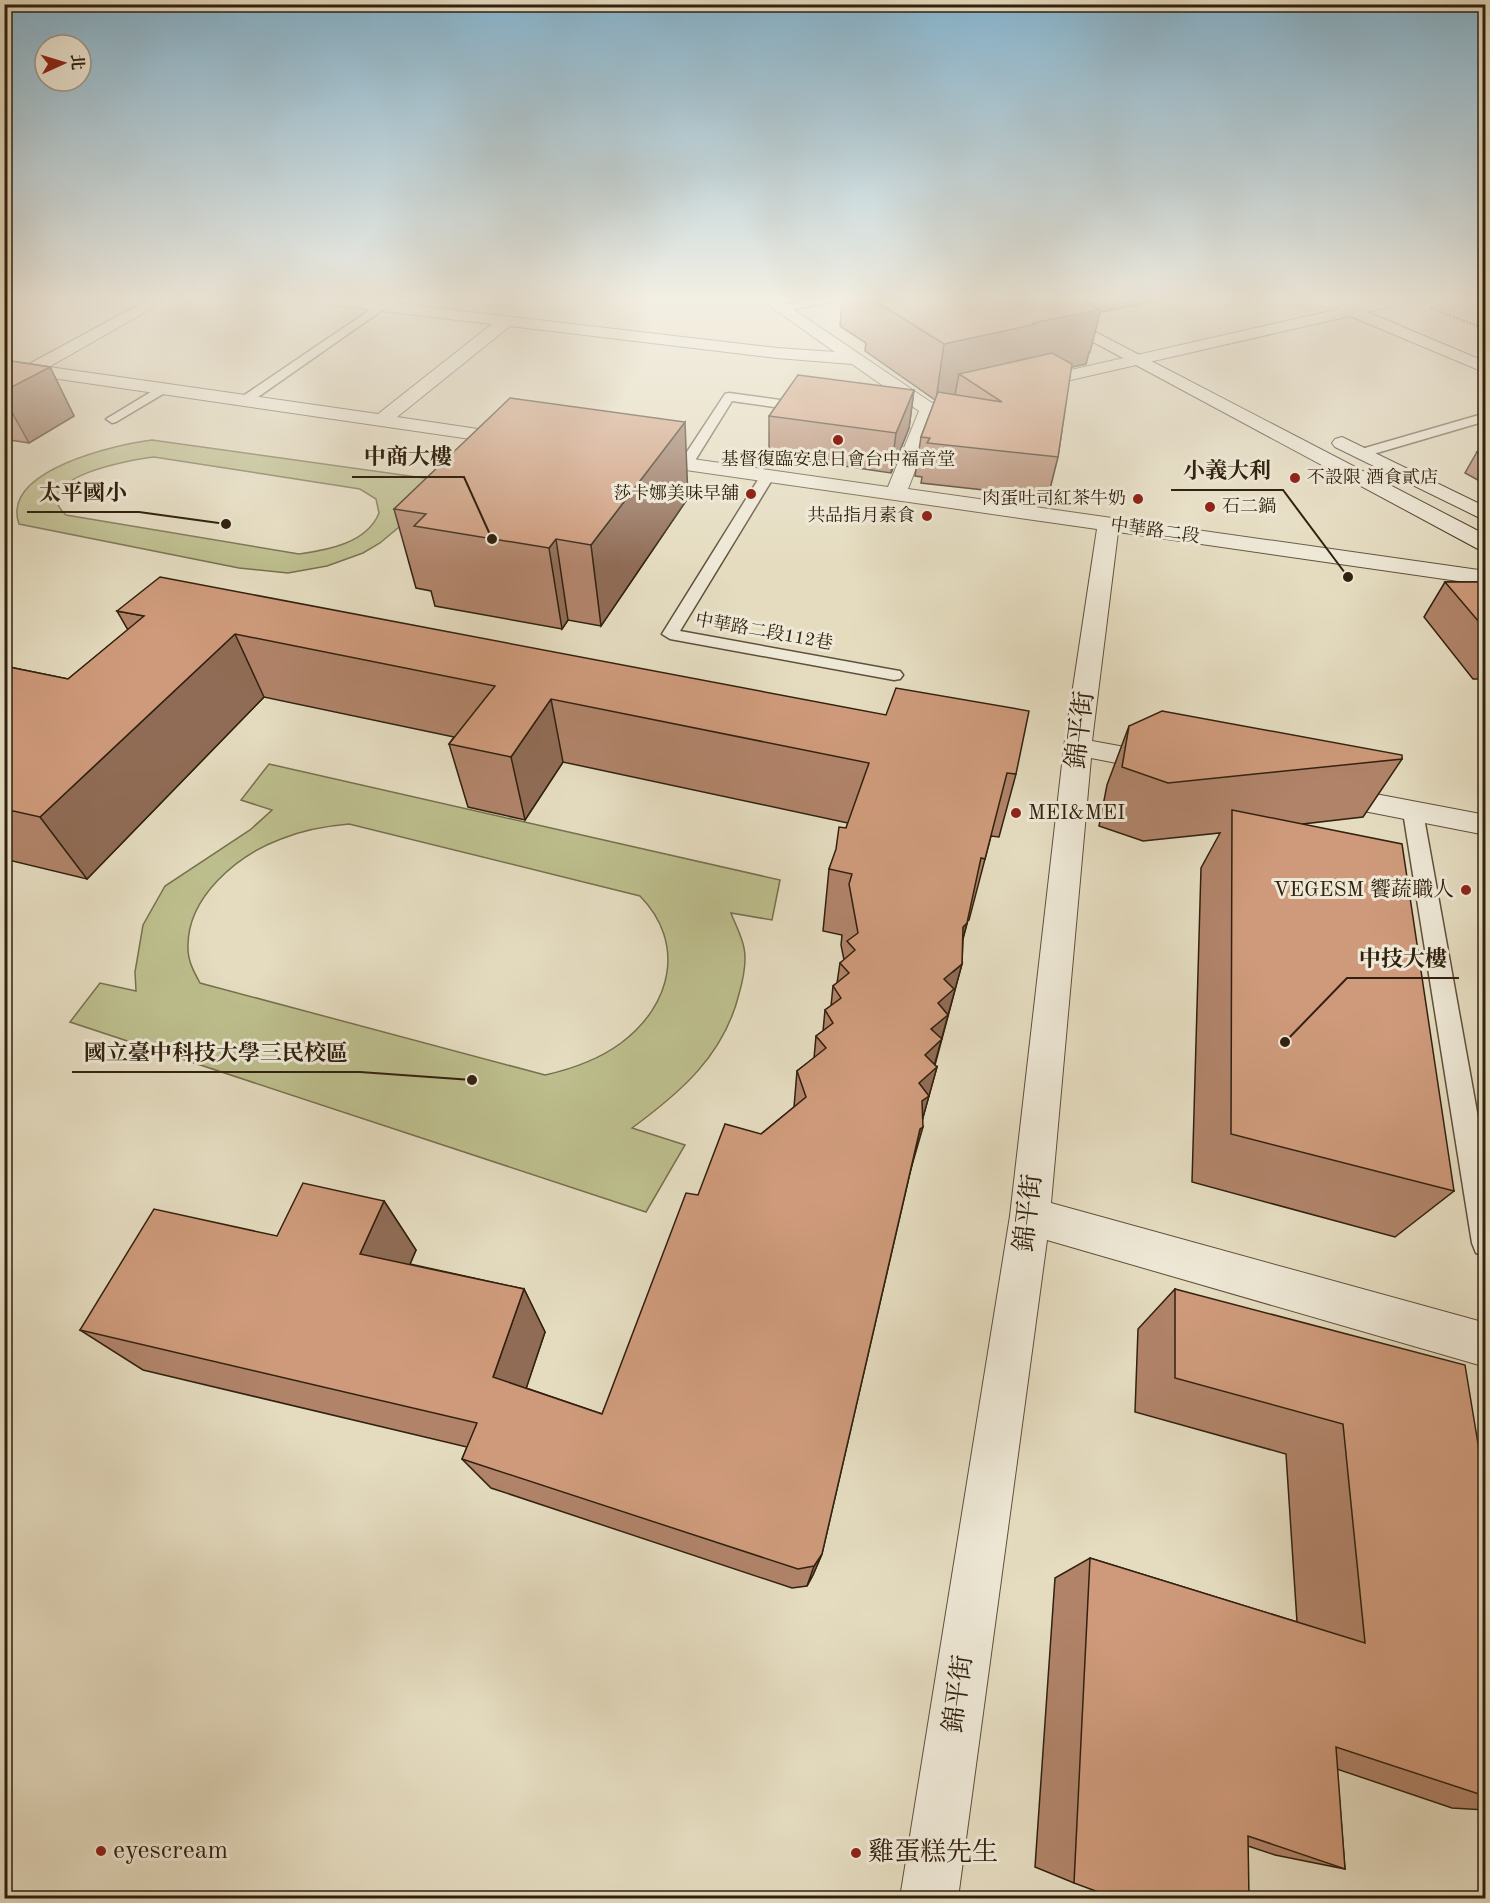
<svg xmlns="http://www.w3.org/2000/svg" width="1490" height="1903" font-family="'Old Standard TT','Noto Serif TC',serif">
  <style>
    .green { fill: #bdbe8d; stroke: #77704e; stroke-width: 1.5; fill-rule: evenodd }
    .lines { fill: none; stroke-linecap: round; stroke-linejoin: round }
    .service-casing { stroke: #5e503a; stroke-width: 3 }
    .minor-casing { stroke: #5e503a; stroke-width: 2 }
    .secondary-casing { stroke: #31210e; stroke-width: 2 }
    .path { stroke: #31210e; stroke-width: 2; stroke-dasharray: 2 1.5; stroke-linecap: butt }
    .service { fill: #eee8d6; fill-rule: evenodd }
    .minor { fill: #eee8d6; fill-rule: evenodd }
    .secondary { fill: #eee8d6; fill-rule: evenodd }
    .wall { fill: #b1846a; stroke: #31210e; stroke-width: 1.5 }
    .shaded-wall { fill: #906c56; stroke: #31210e; stroke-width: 1.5 }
    .building { fill: #ce9a7b; stroke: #31210e; stroke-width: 1.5 }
    .poi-dot { fill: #8f2418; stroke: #eee8d6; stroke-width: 2 }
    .labels { text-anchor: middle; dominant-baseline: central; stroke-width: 6; stroke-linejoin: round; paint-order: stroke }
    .far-poi-label { font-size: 18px; fill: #31210e; stroke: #eee8d6; text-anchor: end }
    .far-street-label { font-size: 18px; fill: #31210e; stroke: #eee8d6 }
    .poi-label { font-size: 21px; fill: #31210e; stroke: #eee8d6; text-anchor: start }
    .near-street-label { font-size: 26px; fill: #31210e; stroke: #eee8d6 }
    .near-poi-label { font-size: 26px; fill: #31210e; stroke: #eee8d6; text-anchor: start }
    .leader { fill: none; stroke: #31210e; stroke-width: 2 }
    .callout-dot { fill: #31210e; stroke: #eee8d6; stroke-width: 2 }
    .callout-label { font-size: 22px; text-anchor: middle; font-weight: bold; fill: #31210e; stroke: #eee8d6; stroke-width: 6; stroke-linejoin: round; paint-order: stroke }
  </style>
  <rect width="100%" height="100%" fill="#e5dcc0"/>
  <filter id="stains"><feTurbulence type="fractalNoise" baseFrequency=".00333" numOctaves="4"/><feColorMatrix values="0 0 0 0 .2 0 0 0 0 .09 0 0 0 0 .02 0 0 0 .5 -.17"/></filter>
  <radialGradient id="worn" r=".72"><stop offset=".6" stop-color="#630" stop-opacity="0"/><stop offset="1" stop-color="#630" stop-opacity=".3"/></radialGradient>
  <!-- green -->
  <g class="green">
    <path d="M152,440L453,482L380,543L363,553L327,566L288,573L239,568L19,524C0,470 118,444 152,440ZM154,457L360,489L376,499L379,513C367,543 328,550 299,554L66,515C25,478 134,459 154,457Z"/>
    <path d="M269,764L780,880L772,920L731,913C735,924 742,936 744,948C747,962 743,980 739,994C724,1055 681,1092 632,1128L685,1145L646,1212L70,1022L100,983L136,991L135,972L143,925L165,886L250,830L272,810L241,800ZM349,824L640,896C686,943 672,1005 621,1043C598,1060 572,1069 545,1075L200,983C194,972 188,961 188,949C186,897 238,855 281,839C303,830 325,826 349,824Z"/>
  </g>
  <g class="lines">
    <defs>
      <g id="service">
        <polygon points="386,299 398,299 248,404 240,404 238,401 240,398"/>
        <polygon points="817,299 839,299 834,302 781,311 776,308 781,305"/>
        <polygon points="164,384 168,385 168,391 116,422 112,423 106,419"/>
        <polygon points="729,393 809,404 815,408 809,412 732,401 691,467 681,467 679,464 725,394"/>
        <polygon points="1486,413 1486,421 1363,457 1356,453 1358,450"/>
        <polygon points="768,471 775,475 680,631 894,670 900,671 903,675 900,679 894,680 670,639 662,634 761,475"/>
        <polygon points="1413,805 1420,807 1423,812 1486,1162 1486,1256 1476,1253 1472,1243 1403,812 1406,807"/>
      </g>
      <g id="minor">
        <polygon points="149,299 168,299 49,367 378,414 492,324 322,304 315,299 359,299 777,348 835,352 760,299 778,299 932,403 977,392 983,393 986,397 983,401 937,413 908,489 1486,571 1486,585 1118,532 1092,741 1163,754 1173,757 1177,763 1173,769 1163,772 1091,758 1051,1203 1486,1323 1486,1367 1047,1240 958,1898 900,1898 1010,1216 1064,747 1097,529 644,464 637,462 634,458 637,454 644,452 888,487 919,411 852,364 777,358 510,326 397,417 525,436 528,440 525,444 518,446 4,371 4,361 29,364"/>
        <polygon points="1386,299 1413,299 1410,302 1367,312 1486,362 1486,373 1350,316 1027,390 1021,389 1018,385 1021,381 1027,380 1339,309 1341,306 1353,306"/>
        <polygon points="1328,785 1486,815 1486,835 1318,802 1314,795 1318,788"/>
      </g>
      <g id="secondary">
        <polygon points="1013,299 1032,299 1486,535 1486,550 1478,549"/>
        <polygon points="1342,437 1486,507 1486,521 1335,447 1332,443 1335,439"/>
      </g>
    </defs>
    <!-- service casing -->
    <use href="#service" class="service-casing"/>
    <!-- minor casing -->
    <use href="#minor" class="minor-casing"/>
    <!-- secondary casing -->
    <use href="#secondary" class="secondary-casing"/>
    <!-- path -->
    <polyline class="path" points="1430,308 1486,329"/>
    <!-- service -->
    <use href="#service" class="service"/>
    <!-- minor -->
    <use href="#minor" class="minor"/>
    <!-- secondary -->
    <use href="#secondary" class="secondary"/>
  </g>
  <!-- wall -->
  <g class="wall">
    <polygon points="842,299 1165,299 1100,312 1090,352 1089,352 1086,364 1071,367 1058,457 1048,497 921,483 922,477 915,476 921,437 935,400 865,351 866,343 840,326"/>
    <polygon points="4,360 50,367 74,416 29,443 4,439"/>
    <polygon points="914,390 909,428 891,473 769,455 769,416"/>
    <polygon points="1485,450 1485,484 1465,473 1477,452"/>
    <polygon points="688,498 601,626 568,620 562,629 435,606 431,591 416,588 394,509"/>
    <polygon points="1445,582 1485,582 1485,679 1473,679 1424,617"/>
    <polygon points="117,611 1016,774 999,837 991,836 969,920 968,920 963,939 962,964 935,1065 937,1067 923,1117 822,1554 813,1575 807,1586 792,1588 491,1488 462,1459 467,1447 143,1370 80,1330 277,1236 384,1201 416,1250 410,1264 524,1289 545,1332 526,1388 602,1414 698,1195 761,1134 794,1107 797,1071 814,1058 816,1036 823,1031 825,1010 831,1006 833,986 837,983 840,963 844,960 841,945 842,935 823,931 829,869 848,823 563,762 525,820 468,807 449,744 454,737 264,697 87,879 4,859 4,666 68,679 128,630"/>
    <polygon points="1129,726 1402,759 1363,817 1303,824 1454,1191 1395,1237 1192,1182 1201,868 1220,833 1143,841 1099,826 1107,785"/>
    <polygon points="1175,1289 1485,1486 1485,1810 1452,1808 1337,1769 1345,1869 1275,1855 1248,1846 1074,1883 1035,1867 1055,1578 1090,1558 1297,1622 1286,1454 1135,1412 1138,1329"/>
  </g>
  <!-- shaded-wall -->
  <g class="shaded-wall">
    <polygon points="1077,299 1165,299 1100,312 1090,352 1089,352 1086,364 1026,377 959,374 955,395 936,400 944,344 1033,323"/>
    <polygon points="50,367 74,416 29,443 4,398 4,391"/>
    <polygon points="914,390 909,428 891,473 896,433"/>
    <polygon points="685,422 688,498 601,626 591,545"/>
    <polygon points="556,539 568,620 562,629 549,548"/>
    <polygon points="235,634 264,697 87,879 40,817"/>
    <polygon points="551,699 563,762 525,820 511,757"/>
    <polygon points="967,923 954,971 962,964 933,1070 937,1067 914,1150 905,1137 944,979 963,927"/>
    <polygon points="923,1127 908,1179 920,1129"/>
    <polygon points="384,1201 416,1250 395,1299 360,1254"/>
    <polygon points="524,1289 545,1332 518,1413 493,1377"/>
    <polygon points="822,1554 813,1575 807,1586 814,1566"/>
  </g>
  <!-- building -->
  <g class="building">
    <polygon points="872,299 1100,299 1085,302 1099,310 1033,323 1036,324 944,344"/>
    <polygon points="1052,353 1072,364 1058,457 927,443 930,438 921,437 938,392 1002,402 959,374"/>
    <polygon points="4,360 50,367 4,391"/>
    <polygon points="798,375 914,390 896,433 769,416"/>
    <polygon points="510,398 685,422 591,545 556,539 549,548 414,526 426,514 394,509"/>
    <polygon points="1485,450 1485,457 1477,452"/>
    <polygon points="160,577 886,715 896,688 1029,711 1016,774 1007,773 985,859 981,858 967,923 963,927 962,964 944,979 954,989 938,1003 948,1015 931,1029 942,1039 925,1055 937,1067 919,1083 929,1096 922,1101 923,1127 920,1129 822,1554 814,1566 798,1569 462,1459 477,1423 80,1330 154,1209 277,1236 303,1183 384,1201 360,1254 524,1289 493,1377 602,1414 686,1193 698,1195 725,1124 761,1134 806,1097 797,1071 826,1048 816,1036 833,1023 825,1010 841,998 833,986 849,973 840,963 855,950 847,941 858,933 849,884 852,874 829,869 836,849 839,827 846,828 869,763 551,699 511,757 449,744 495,686 235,634 40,817 4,809 4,666 68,679 144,616 117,611"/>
    <polygon points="1445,582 1485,582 1485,629"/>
    <polygon points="1162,711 1402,755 1402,759 1168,783 1122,767 1129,726"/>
    <polygon points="1232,810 1402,844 1454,1191 1231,1134"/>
    <polygon points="1175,1289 1465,1365 1485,1486 1485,1796 1336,1747 1345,1869 1248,1836 1249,1899 1117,1899 1074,1883 1090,1558 1365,1643 1343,1424 1175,1378"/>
  </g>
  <!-- sky -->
  <linearGradient id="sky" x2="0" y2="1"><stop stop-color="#87b7d3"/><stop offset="0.53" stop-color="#f3efe3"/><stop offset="1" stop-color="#f3efe3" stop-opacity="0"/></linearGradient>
  <rect width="1490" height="565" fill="url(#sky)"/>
  <!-- markers -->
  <g class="poi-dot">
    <circle cx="838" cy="440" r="6"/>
    <circle cx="1295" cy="478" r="6"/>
    <circle cx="751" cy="494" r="6"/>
    <circle cx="1138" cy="499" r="6"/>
    <circle cx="1210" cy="507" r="6"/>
    <circle cx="927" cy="516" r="6"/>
    <circle cx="1016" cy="813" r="6"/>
    <circle cx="1466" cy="890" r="6"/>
    <circle cx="101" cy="1851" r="6"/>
    <circle cx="856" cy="1853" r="6"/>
  </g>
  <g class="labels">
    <!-- far-poi labels -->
    <g class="far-poi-label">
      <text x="838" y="460" text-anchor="middle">基督復臨安息日會台中福音堂</text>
      <text x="1307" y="478" text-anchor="start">不設限 酒食貳店</text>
      <text x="739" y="494">莎卡娜美味早舖</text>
      <text x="1126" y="499">肉蛋吐司紅茶牛奶</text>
      <text x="1222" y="507" text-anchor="start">石二鍋</text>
      <text x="915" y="516">共品指月素食</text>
    </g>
    <!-- far-street labels -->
    <g class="far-street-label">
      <text transform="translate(1155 531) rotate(8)">中華路二段</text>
      <text transform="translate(764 632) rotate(10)">中華路二段112巷</text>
    </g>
    <!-- poi labels -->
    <g class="poi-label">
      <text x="1028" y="813">MEI&amp;MEI</text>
      <text x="1454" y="890" text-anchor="end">VEGESM 饗蔬職人</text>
    </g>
    <!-- near-street labels -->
    <g class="near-street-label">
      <text transform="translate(1081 730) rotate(-83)">錦平街</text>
      <text transform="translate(1029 1213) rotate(-83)">錦平街</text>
      <text transform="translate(959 1694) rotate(-82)">錦平街</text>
    </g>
    <!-- near-poi labels -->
    <g class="near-poi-label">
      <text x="113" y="1851">eyescream</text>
      <text x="868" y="1853">雞蛋糕先生</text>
    </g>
  </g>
  <!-- callouts -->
  <path class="leader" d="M492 539L464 477H352M1348 577L1283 490H1171M226 524L139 512H27M1285 1042L1347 978H1459M472 1080L360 1072H72"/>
  <g class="callout-dot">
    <circle cx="492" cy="539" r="6"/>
    <circle cx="1348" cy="577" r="6"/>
    <circle cx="226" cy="524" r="6"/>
    <circle cx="1285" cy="1042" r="6"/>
    <circle cx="472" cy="1080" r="6"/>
  </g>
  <g class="callout-label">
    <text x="408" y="464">中商大樓</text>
    <text x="1227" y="478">小義大利</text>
    <text x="83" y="500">太平國小</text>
    <text x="1403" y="966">中技大樓</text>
    <text x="216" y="1060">國立臺中科技大學三民校區</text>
  </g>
  <!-- margin -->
  <rect width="1490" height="1903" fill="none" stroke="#e5dcc0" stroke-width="24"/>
  <rect x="6" y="6" width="1478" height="1891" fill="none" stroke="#31210e" stroke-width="3"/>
  <rect x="12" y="12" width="1466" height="1879" fill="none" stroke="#31210e" stroke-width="1.5"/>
  <!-- north arrow -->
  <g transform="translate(63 63) rotate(86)"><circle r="28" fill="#eee8d6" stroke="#a29886" stroke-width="1.5"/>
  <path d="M0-4.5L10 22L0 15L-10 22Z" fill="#8f2418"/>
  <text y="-9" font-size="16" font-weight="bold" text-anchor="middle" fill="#31210e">北</text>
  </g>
  <rect width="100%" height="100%" filter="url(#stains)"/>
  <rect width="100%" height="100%" fill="url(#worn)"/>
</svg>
